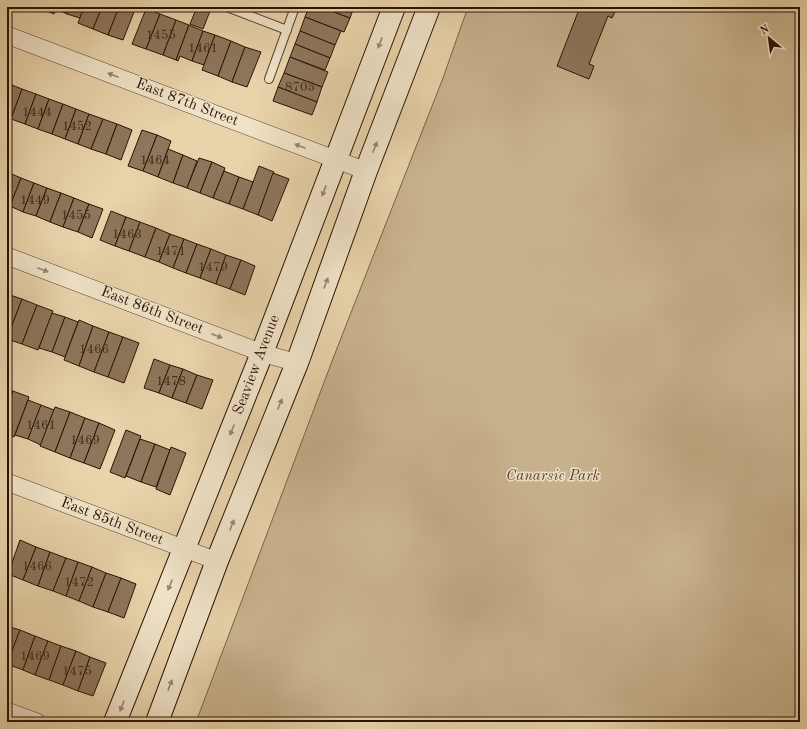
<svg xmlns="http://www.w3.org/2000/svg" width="807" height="729" font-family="'Old Standard TT',serif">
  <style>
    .green { fill: #c8b28e; stroke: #79624a }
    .building { fill: #8d765b; stroke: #2a1205 }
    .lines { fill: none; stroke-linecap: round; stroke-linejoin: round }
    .lane-casing { stroke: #5a422e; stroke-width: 10 }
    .street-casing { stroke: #5a422e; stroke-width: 18 }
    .secondary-casing { stroke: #2a1205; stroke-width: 24 }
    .lane { stroke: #f0e2c8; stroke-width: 8 }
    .street { stroke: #f0e2c8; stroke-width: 17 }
    .secondary { stroke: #f0e2c8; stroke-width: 22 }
    .oneway { fill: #978470 }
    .labels { text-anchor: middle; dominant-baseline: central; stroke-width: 3; stroke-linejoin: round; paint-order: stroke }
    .number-label { font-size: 13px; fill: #432b1a }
    .street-label { font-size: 15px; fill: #2a1205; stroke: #f0e2c8 }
    .park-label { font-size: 15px; font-style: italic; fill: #59422e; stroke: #f0e2c8 }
  </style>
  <rect width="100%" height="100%" fill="#e8d3aa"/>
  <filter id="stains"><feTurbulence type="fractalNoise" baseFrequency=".005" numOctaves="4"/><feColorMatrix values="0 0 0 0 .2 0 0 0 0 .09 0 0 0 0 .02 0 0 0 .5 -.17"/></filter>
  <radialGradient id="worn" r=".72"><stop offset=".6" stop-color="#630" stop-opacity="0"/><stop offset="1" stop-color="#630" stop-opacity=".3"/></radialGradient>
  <!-- green -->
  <polygon class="green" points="468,7 800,7 800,722 196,722 334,356 443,78"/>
  <!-- building -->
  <g class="building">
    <polygon points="39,7 54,7 52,13 38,8"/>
    <polygon points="54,7 70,7 67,14 56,9 54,14 52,13"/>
    <polygon points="70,7 84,7 80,18 67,14"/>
    <polygon points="84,7 102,7 93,29 78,23"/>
    <polygon points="102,7 119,7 108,35 93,29"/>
    <polygon points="119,7 136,7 123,40 108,35"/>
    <polygon points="197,7 210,11 203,29 190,24"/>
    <polygon points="309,7 321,7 350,18 344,32 305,17"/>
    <polygon points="321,7 354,7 350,18"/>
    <polygon points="580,7 617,7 612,18 608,16 589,64 594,66 589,79 557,66"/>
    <polygon points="146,9 160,14 146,49 132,44"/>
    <polygon points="160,14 176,20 163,55 146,49"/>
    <polygon points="305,17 341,31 335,45 300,31"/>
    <polygon points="176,20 189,25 176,60 163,55"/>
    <polygon points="189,25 203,31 192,61 180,56 178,61 176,60"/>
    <polygon points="203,31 215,35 204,65 192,61"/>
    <polygon points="300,31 335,45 330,58 295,44"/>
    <polygon points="215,35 231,41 218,76 202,70"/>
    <polygon points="231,41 245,47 232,82 218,76"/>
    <polygon points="295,44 330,58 325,70 290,57"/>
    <polygon points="245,47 261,52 247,87 232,82"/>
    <polygon points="290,57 328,72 322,87 284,73"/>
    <polygon points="284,73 322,87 317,102 278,87"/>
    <polygon points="7,83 22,89 11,119 7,117"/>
    <polygon points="278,87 317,102 312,115 273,101"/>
    <polygon points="22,89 36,94 25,124 11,119"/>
    <polygon points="36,94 49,99 38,129 25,124"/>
    <polygon points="49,99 63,104 52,134 38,129"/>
    <polygon points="63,104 76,109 65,139 52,134"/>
    <polygon points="76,109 89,114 78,144 65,139"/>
    <polygon points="89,114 103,119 91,149 78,144"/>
    <polygon points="103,119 117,124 106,154 91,149"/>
    <polygon points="117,124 132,130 121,160 106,154"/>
    <polygon points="142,130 157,135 143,171 128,166"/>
    <polygon points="157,135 171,141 158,177 143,171"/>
    <polygon points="168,149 183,155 173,183 158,177"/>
    <polygon points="183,155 197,161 187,188 173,183"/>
    <polygon points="199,158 212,162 200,193 187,188"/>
    <polygon points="212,162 225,168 213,198 200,193"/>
    <polygon points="259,166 274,172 258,215 243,209"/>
    <polygon points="224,171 239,177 229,204 213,198"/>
    <polygon points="7,172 21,178 10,206 7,205"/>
    <polygon points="273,173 289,179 272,221 258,215"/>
    <polygon points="239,177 253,182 243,209 229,204"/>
    <polygon points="21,178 34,183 23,212 10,206"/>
    <polygon points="34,183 47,188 36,216 23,212"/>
    <polygon points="47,188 61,193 50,222 36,216"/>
    <polygon points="61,193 74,198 63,227 50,222"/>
    <polygon points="74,198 89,204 78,232 63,227"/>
    <polygon points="89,204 103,209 92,238 78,232"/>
    <polygon points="111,211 126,217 115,246 100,240"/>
    <polygon points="126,217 140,222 129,251 115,246"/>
    <polygon points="140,222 156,228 145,257 129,251"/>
    <polygon points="156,228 170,234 159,262 145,257"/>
    <polygon points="170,234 184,239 173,268 159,262"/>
    <polygon points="184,239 197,244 186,273 173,268"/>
    <polygon points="197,244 211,249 200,278 186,273"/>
    <polygon points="211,249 226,255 216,284 200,278"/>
    <polygon points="226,255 241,260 230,289 216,284"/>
    <polygon points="241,260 255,266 245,295 230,289"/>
    <polygon points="7,294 22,299 7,339"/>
    <polygon points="22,299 37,305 22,344 7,339"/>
    <polygon points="37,305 53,311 38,350 22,344"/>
    <polygon points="52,313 65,317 52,352 39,348"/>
    <polygon points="65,317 78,322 65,357 52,352"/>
    <polygon points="79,320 93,326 79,366 64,360"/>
    <polygon points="93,326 109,332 94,372 79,366"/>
    <polygon points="109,332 123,337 108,377 94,372"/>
    <polygon points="123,337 139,343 124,383 108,377"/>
    <polygon points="154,359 170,365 159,393 144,388"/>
    <polygon points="170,365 183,369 172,398 159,393"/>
    <polygon points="183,369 197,375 186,403 172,398"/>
    <polygon points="197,375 213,380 202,409 186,403"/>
    <polygon points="7,389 13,391 7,408"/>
    <polygon points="13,391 29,397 14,437 7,434 7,408"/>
    <polygon points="28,400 41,405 28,439 15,435"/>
    <polygon points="41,405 54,410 41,445 28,439"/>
    <polygon points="55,407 70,412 55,452 40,446"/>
    <polygon points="70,412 85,418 70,458 55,452"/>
    <polygon points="85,418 99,423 84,463 70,458"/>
    <polygon points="99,423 115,430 100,469 84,463"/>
    <polygon points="126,430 141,436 125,478 110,472"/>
    <polygon points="140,439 155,444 141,482 126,476"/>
    <polygon points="155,444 170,450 156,487 141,482"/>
    <polygon points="171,447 186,453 170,495 156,489"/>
    <polygon points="20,540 36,547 23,580 8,574"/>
    <polygon points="36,547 50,552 38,586 23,580"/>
    <polygon points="50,552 66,558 53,591 38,586"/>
    <polygon points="66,558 78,562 66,596 53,591"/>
    <polygon points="78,562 92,567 79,601 66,596"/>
    <polygon points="92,567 106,573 93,607 79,601"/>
    <polygon points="106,573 121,578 108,612 93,607"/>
    <polygon points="121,578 136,584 124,618 108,612"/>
    <polygon points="7,626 20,630 7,664"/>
    <polygon points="20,630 35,636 23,670 7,664"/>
    <polygon points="35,636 48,641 35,675 23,670"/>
    <polygon points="48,641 61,646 49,680 35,675"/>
    <polygon points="61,646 76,651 63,685 49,680"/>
    <polygon points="76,651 90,657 78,691 63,685"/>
    <polygon points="90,657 106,663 93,696 78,691"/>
  </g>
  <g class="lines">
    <defs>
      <g id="lane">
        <polyline points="227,7 287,30"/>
        <polyline points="269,79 295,7"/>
      </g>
      <g id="street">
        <polyline points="7,35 366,171"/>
        <polyline points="7,256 262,353 297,363"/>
        <polyline points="7,482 217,561"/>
        <polyline points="7,711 37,722"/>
      </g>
      <g id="secondary">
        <polyline points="115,722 262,353 394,7"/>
        <polyline points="157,722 217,561 297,363 366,171 429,7"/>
      </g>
    </defs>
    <!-- lane casing -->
    <use href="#lane" class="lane-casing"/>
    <!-- street casing -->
    <use href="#street" class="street-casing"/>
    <!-- secondary casing -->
    <use href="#secondary" class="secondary-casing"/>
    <!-- lane -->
    <use href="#lane" class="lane"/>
    <!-- street -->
    <use href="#street" class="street"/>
    <!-- secondary -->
    <use href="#secondary" class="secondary"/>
  </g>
  <!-- one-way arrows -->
  <defs><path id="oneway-solid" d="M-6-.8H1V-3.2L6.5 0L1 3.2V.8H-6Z"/></defs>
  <g class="oneway">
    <use href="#oneway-solid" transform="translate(380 43) rotate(111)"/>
    <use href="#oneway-solid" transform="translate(113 75) rotate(-159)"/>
    <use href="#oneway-solid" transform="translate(300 146) rotate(-159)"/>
    <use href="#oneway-solid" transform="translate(375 147) rotate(-69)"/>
    <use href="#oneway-solid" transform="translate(324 191) rotate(111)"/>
    <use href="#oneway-solid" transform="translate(43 270) rotate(21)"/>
    <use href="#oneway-solid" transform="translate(326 283) rotate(-70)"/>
    <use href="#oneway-solid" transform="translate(217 336) rotate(21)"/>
    <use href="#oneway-solid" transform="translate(280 404) rotate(-68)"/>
    <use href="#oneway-solid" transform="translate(232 430) rotate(112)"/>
    <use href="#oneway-solid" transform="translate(232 525) rotate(-68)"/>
    <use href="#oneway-solid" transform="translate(170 585) rotate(112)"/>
    <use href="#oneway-solid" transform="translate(170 685) rotate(-69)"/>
    <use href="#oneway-solid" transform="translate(122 706) rotate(112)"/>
  </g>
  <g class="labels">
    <!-- number labels -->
    <g class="number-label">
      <text x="161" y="35">1455</text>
      <text x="203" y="48">1461</text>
      <text x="300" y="87">8705</text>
      <text x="37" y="112">1444</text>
      <text x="77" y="126">1452</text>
      <text x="155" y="160">1464</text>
      <text x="35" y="200">1449</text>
      <text x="76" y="215">1455</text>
      <text x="127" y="234">1463</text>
      <text x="171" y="251">1471</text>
      <text x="213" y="267">1479</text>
      <text x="94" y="349">1466</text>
      <text x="171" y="381">1478</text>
      <text x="41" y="425">1461</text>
      <text x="85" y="440">1469</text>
      <text x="37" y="566">1466</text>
      <text x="79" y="582">1472</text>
      <text x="35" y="656">1469</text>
      <text x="77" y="671">1475</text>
    </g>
    <!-- street labels -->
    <g class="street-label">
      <text transform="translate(187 103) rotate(21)">East 87th Street</text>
      <text transform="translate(152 311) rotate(21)">East 86th Street</text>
      <text transform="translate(257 365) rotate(-69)">Seaview Avenue</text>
      <text transform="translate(112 522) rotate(21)">East 85th Street</text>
    </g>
    <!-- park labels -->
    <g class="park-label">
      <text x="553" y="476">Canarsie Park</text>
    </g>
  </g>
  <!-- margin -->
  <rect width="807" height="729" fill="none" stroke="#e8d3aa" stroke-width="24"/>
  <rect x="8" y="8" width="791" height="713" fill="none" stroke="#2a1205" stroke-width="2"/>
  <rect x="12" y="12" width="783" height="705" fill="none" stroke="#2a1205"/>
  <!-- north arrow -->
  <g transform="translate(769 38) rotate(331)" stroke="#f0e2c8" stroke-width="3" paint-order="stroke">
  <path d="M0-3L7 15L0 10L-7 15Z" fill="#2a1205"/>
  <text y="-6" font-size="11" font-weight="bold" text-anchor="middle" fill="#2a1205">N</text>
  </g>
  <rect width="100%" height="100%" filter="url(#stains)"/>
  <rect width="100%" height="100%" fill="url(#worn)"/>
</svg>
